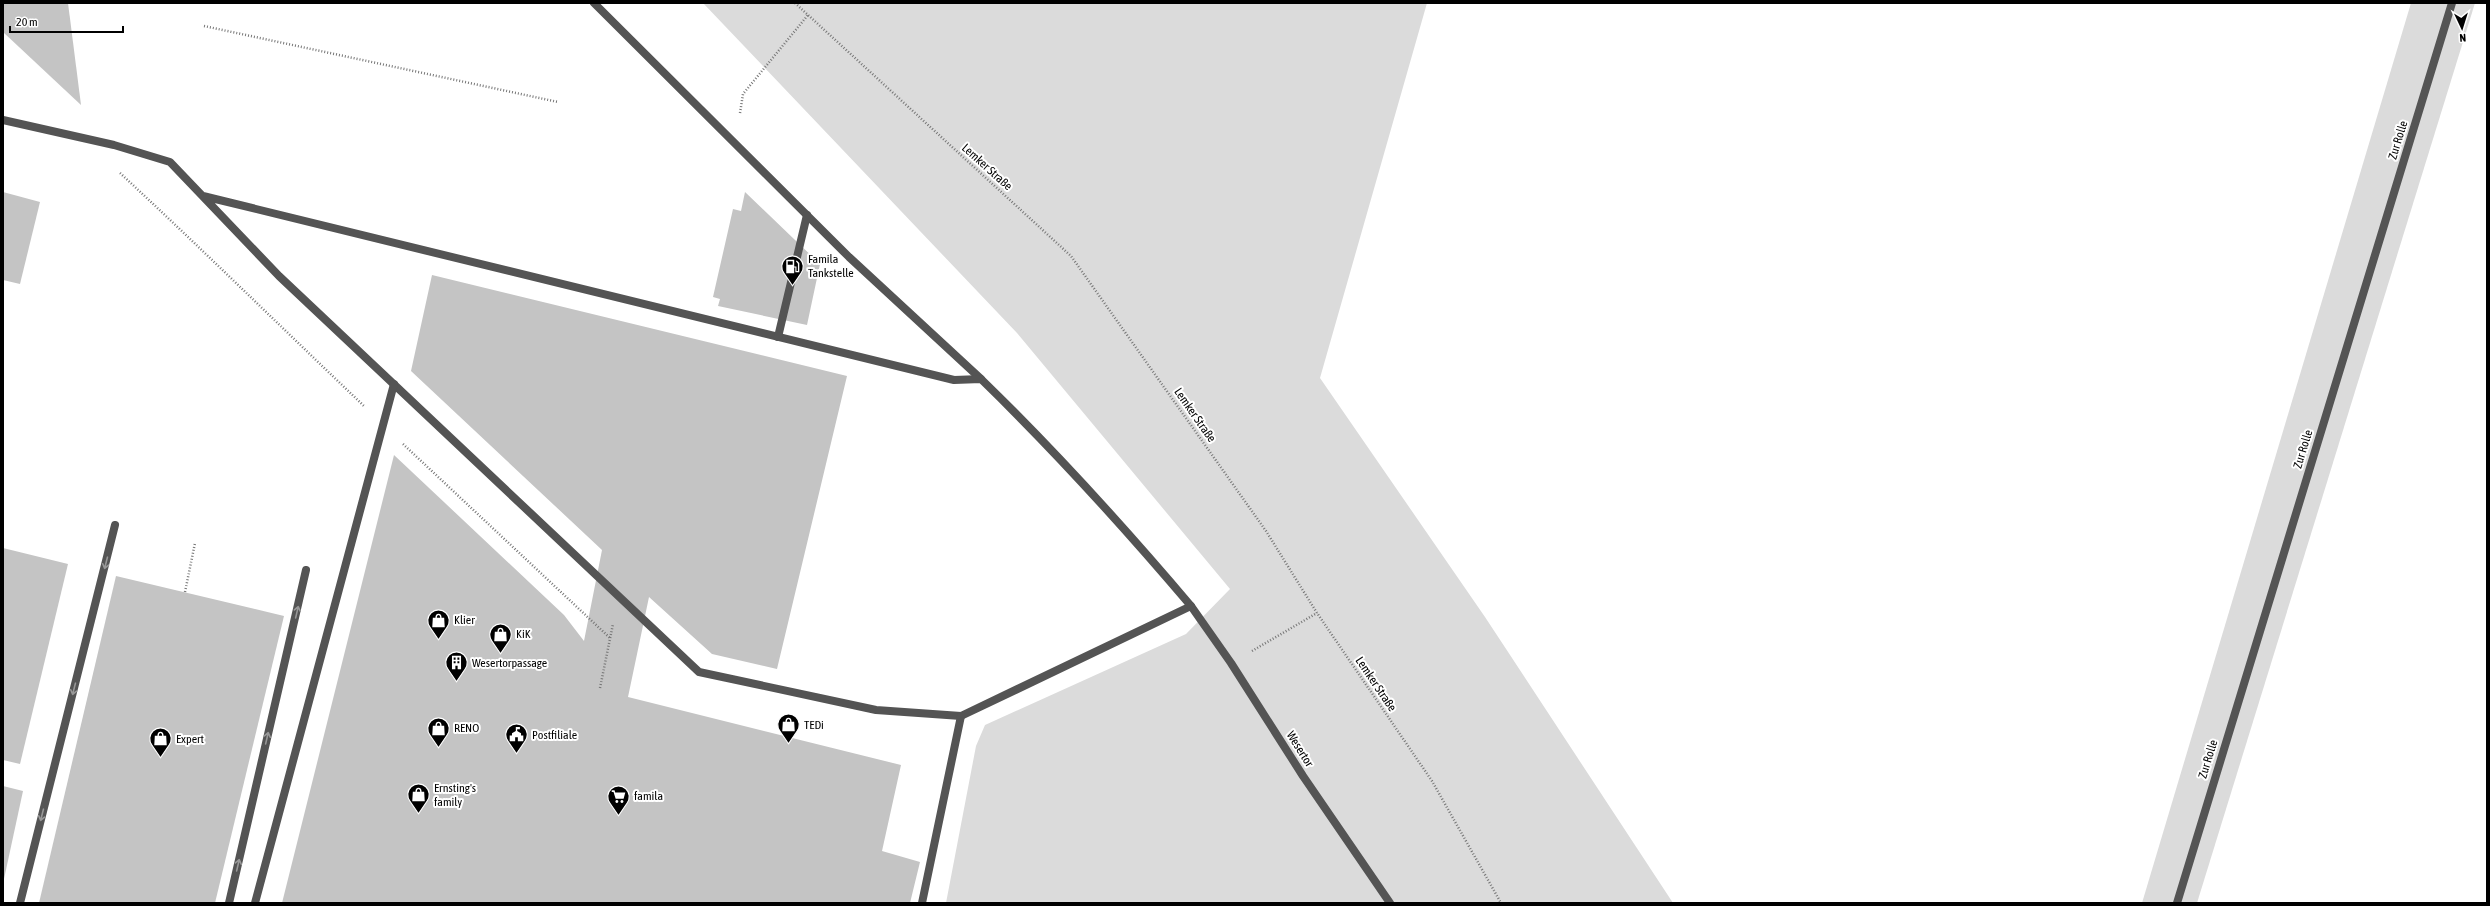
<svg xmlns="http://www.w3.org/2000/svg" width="2490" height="906" font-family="'Asap Condensed',sans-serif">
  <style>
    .green { fill: #dbdbdb }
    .building { fill: #c4c4c4 }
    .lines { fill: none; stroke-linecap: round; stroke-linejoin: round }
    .path { stroke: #767676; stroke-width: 2.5; stroke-dasharray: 1 2; stroke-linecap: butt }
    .service { stroke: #545454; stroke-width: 8 }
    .minor { stroke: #545454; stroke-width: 8 }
    .oneway { stroke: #989898 }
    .labels { text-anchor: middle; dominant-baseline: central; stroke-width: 4; stroke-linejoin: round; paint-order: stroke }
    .street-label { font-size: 12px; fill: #000; stroke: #fff }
    .poi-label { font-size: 12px; fill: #000; stroke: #fff; text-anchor: start }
  </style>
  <rect width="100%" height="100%" fill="#fff"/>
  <!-- green -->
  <g class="green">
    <polygon points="703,3 1427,3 1320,378 1485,617 1673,903 946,903 976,746 985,725 1186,634 1230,589 1017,333"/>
    <polygon points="2411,3 2475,3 2197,903 2142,903"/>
  </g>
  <!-- building -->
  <g class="building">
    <polygon points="3,3 68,3 81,105 3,32"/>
    <polygon points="3,192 40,202 20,284 3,280"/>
    <polygon points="745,192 820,264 807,325 718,306 720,299 713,297 733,209 741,211"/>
    <polygon points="432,275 847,376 777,669 712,654 649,597 628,697 901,765 882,851 920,862 910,903 282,903 394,455 564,615 584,641 602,550 411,371"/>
    <polygon points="3,548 68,564 20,764 3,760"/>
    <polygon points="116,576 284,616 215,903 39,903"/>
    <polygon points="3,786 23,791 4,879 3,879"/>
  </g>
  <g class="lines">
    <!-- path -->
    <g class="path">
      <polyline points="795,3 1071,256 1266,531 1317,613 1432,781 1501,903"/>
      <polyline points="204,26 558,102"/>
      <polyline points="740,113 743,94 808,15"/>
      <path d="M120,173C202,249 282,328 364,406"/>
      <polyline points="403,444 610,638"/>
      <polyline points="185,592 195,543"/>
      <polyline points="1252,651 1317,613"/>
      <polyline points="600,688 613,624"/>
    </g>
    <!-- service -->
    <g class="service">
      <polyline points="594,3 849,257 981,379"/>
      <path d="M3,120L114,145L170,162L279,276L699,672L876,710L961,716L1191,606C1124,527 1055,451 981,379L954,380L203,196"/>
      <polyline points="778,337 807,215"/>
      <polyline points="20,903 115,525"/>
      <polyline points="229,903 306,570"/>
      <polyline points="255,903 394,384"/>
      <polyline points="922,903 961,716"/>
    </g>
    <!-- minor -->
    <g class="minor">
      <polyline points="1191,606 1231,663 1303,776 1390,903"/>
      <polyline points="2177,903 2452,3"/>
    </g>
  </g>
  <!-- one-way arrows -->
  <defs><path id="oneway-shaft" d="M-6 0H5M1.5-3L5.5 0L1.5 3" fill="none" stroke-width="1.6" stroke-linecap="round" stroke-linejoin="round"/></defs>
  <g class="oneway">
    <use href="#oneway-shaft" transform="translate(106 563) rotate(104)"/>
    <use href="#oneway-shaft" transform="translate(297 612) rotate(-77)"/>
    <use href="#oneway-shaft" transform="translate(74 689) rotate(104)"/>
    <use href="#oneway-shaft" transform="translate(267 738) rotate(-77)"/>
    <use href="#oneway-shaft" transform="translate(42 815) rotate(104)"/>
    <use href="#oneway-shaft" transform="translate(238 865) rotate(-77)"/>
  </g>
  <!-- icons -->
  <defs>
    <symbol id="fuel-pin" viewBox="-11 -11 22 30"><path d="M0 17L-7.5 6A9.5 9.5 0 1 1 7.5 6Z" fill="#000" stroke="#fff"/><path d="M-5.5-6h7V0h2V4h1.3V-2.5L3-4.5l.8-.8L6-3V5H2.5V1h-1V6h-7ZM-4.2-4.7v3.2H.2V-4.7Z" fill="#fff"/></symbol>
    <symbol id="shop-pin" viewBox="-11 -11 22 30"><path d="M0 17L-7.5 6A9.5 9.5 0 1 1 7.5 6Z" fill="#000" stroke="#fff"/><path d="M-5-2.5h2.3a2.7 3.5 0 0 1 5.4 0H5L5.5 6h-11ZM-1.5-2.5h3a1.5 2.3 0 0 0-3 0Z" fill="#fff"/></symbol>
    <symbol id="building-pin" viewBox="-11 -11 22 30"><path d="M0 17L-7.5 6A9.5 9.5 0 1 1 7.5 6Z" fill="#000" stroke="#fff"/><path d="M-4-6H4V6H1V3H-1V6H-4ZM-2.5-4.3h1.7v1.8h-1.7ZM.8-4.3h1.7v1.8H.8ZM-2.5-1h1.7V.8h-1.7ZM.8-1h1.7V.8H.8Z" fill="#fff"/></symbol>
    <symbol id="civic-pin" viewBox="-11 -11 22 30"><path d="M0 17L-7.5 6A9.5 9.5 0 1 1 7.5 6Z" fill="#000" stroke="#fff"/><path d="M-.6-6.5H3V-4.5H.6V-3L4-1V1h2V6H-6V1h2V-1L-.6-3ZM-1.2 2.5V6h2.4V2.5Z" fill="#fff"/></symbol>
    <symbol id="supermarket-pin" viewBox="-11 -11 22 30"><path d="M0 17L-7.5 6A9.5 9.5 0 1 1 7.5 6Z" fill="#000" stroke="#fff"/><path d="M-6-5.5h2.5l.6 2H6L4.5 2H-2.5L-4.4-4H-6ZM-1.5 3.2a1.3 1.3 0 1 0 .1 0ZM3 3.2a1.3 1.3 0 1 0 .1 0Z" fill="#fff"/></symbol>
  </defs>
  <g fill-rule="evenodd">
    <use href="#fuel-pin" x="780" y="254" width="25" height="34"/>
    <use href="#shop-pin" x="426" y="608" width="25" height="34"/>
    <use href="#shop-pin" x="488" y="622" width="25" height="34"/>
    <use href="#building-pin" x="444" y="650" width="25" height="34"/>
    <use href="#shop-pin" x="776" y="712" width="25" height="34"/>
    <use href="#shop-pin" x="426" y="716" width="25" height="34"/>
    <use href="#civic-pin" x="504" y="722" width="25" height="34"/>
    <use href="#shop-pin" x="148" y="726" width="25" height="34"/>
    <use href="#shop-pin" x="406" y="782" width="25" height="34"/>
    <use href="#supermarket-pin" x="606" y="784" width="25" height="34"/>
  </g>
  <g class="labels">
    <!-- street labels -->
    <g class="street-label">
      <text transform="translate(2398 140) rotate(-73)">Zur Rolle</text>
      <text transform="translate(987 167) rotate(42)">Lemker Straße</text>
      <text transform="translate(1195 415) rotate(55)">Lemker Straße</text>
      <text transform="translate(2303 449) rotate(-73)">Zur Rolle</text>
      <text transform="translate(1376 684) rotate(56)">Lemker Straße</text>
      <text transform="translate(1300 749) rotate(58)">Wesertor</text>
      <text transform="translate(2208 759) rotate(-73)">Zur Rolle</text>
    </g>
    <!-- poi labels -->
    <g class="poi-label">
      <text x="808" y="259">Famila<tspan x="808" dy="14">Tankstelle</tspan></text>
      <text x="454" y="620">Klier</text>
      <text x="516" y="634">KiK</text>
      <text x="472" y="663">Wesertorpassage</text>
      <text x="804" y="725">TEDi</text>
      <text x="454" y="728">RENO</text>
      <text x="532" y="735">Postfiliale</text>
      <text x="176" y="739">Expert</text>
      <text x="434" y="788">Ernsting's<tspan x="434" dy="14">family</tspan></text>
      <text x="634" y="796">famila</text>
    </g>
  </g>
  <!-- border -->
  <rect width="2490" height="906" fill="none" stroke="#000000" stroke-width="8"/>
  <!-- north arrow -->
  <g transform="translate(2462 28) rotate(176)" stroke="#ffffff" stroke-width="3" paint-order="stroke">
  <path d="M0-3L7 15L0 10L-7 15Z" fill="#000000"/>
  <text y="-6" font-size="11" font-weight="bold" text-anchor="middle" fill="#000000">N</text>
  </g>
  <!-- scale -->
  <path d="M10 26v6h113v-6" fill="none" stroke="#000000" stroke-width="2"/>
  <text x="16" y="26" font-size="12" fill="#000000" stroke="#ffffff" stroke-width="3" paint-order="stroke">20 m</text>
</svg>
